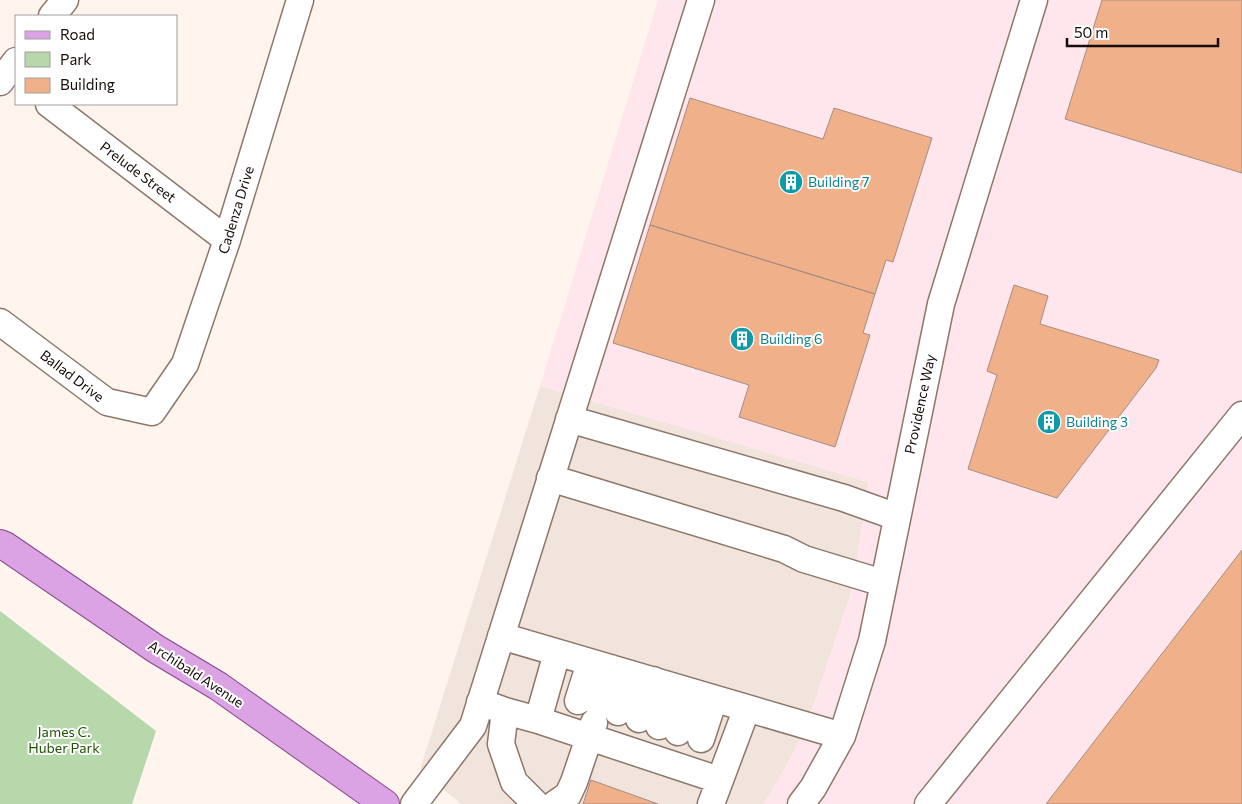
<svg xmlns="http://www.w3.org/2000/svg" width="1242" height="804" viewBox="0 0 1242 804" font-family="Commissioner,sans-serif">
<style>
.built{fill:#f1e4dc}
.industrial{fill:#ffe5ec}
.green{fill:#b6d8aa}
.building{fill:#efb08a;stroke:#a58d80}
.lines{fill:none;stroke-linecap:round;stroke-linejoin:round}
.minor-casing{stroke:#8d776a;stroke-width:29}
.major-casing{stroke:#86478a;stroke-width:30}
.minor{stroke:#fff;stroke-width:26}
.major{stroke:#dba3e3;stroke-width:28}
.labels{text-anchor:middle;stroke-width:4;stroke-linejoin:round;paint-order:stroke}
.street-label{font-size:14px;fill:#150d09;stroke:#fff}
.culture-label{font-size:14px;fill:#0d838f;stroke:#fff;text-anchor:start}
.park-label{font-size:14px;fill:#1f5300;stroke:#fff}
</style>
<rect width="100%" height="100%" fill="#fff4ee"/>
<path class="built" d="M540,386L869,482L852,590L804,733L772,791L763,804H461L420,770Z"/>
<path class="industrial" d="M658,0H1242V804H763L772,791L804,733L852,590L868,482L540,386Z"/>
<path class="green" d="M0,611L156,731L132,804H0Z"/>
<path class="building" d="M1102,0H1242V173L1065,119Z
M690,98L823,139L834,108L932,138L893,262L886,260L875,294L650,225Z
M650,225L875,294L863,333L870,335L835,447L739,417L749,385L613,343Z
M1014,285L1048,296L1040,324L1159,360L1156,368L1057,498L968,469L997,375L987,371Z
M1242,550V804H1046Z
M591,780L658,804H583Z"/>
<g class="lines">
<g class="minor-casing">
<path id="minor" d="M52,16L65,0
M0,82L16,61
M49,104L227,240
M0,322L107,402L152,412L185,364L227,240L300,0
M569,419L844,498L897,517
M550,478L784,549L804,559L883,583
M501,636L842,736
M578,701L590,663
M480,702L505,711L538,720L719,780
M599,707L611,668
M505,711L501,744L514,782L536,804
M618,712L631,674
M639,719L653,680
M538,720L557,653
M659,726L674,687
M678,732L692,692
M701,739L714,699
M414,804L473,726L701,0
M555,804L568,795L574,782L594,723
M711,804L747,708
M801,804L813,788L842,736L872,641L941,304L1034,0
M928,804L1242,415"/>
</g>
<g class="major-casing">
<path id="major" d="M0,544L5,546L156,649L218,686L385,804"/>
</g>
<use href="#minor" class="minor"/>
<use href="#major" class="major"/>
</g>
<defs>
<g id="building-disc" transform="scale(1.25)"><circle r="9.5" fill="#0f9aa8" stroke="#fff"/><path d="M-4-6H4V6H1V3H-1V6H-4ZM-2.5-4.3h1.7v1.8h-1.7ZM.8-4.3h1.7v1.8H.8ZM-2.5-1h1.7V.8h-1.7ZM.8-1h1.7V.8H.8Z" fill="#fff"/></g>
</defs>
<g fill-rule="evenodd">
<use href="#building-disc" x="791" y="182"/>
<use href="#building-disc" x="742" y="339"/>
<use href="#building-disc" x="1049" y="422"/>
</g>
<g class="labels">
<g class="street-label">
<text transform="translate(138 172) rotate(37)" y="5">Prelude Street</text>
<text transform="translate(236 210) rotate(-73)" y="5">Cadenza Drive</text>
<text transform="translate(72 376) rotate(37)" y="5">Ballad Drive</text>
<text transform="translate(920 404) rotate(-78)" y="5">Providence Way</text>
<text transform="translate(196 674) rotate(33)" y="5">Archibald Avenue</text>
</g>
<g class="culture-label">
<text x="808" y="187">Building 7</text>
<text x="760" y="344">Building 6</text>
<text x="1066" y="427">Building 3</text>
</g>
<g class="park-label">
<text x="64" y="737">James C.<tspan x="64" dy="16">Huber Park</tspan></text>
</g>
</g>
<rect x="15" y="15" width="162" height="90" fill="#ffffff" stroke="#a19e9d"/>
<rect x="25" y="31" width="25" height="8" fill="#dba3e3" stroke="#a19e9d"/>
<text x="60" y="40" font-size="15" fill="#150d09">Road</text>
<rect x="25" y="52" width="25" height="15" fill="#b6d8aa" stroke="#a19e9d"/>
<text x="60" y="65" font-size="15" fill="#150d09">Park</text>
<rect x="25" y="78" width="25" height="15" fill="#efb08a" stroke="#a19e9d"/>
<text x="60" y="90" font-size="15" fill="#150d09">Building</text>
<path d="M1067 38v8h151v-8" fill="none" stroke="#150d09" stroke-width="2.5"/>
<text x="1074" y="38" font-size="15" fill="#150d09" stroke="#ffffff" stroke-width="4" paint-order="stroke">50 m</text>
</svg>
